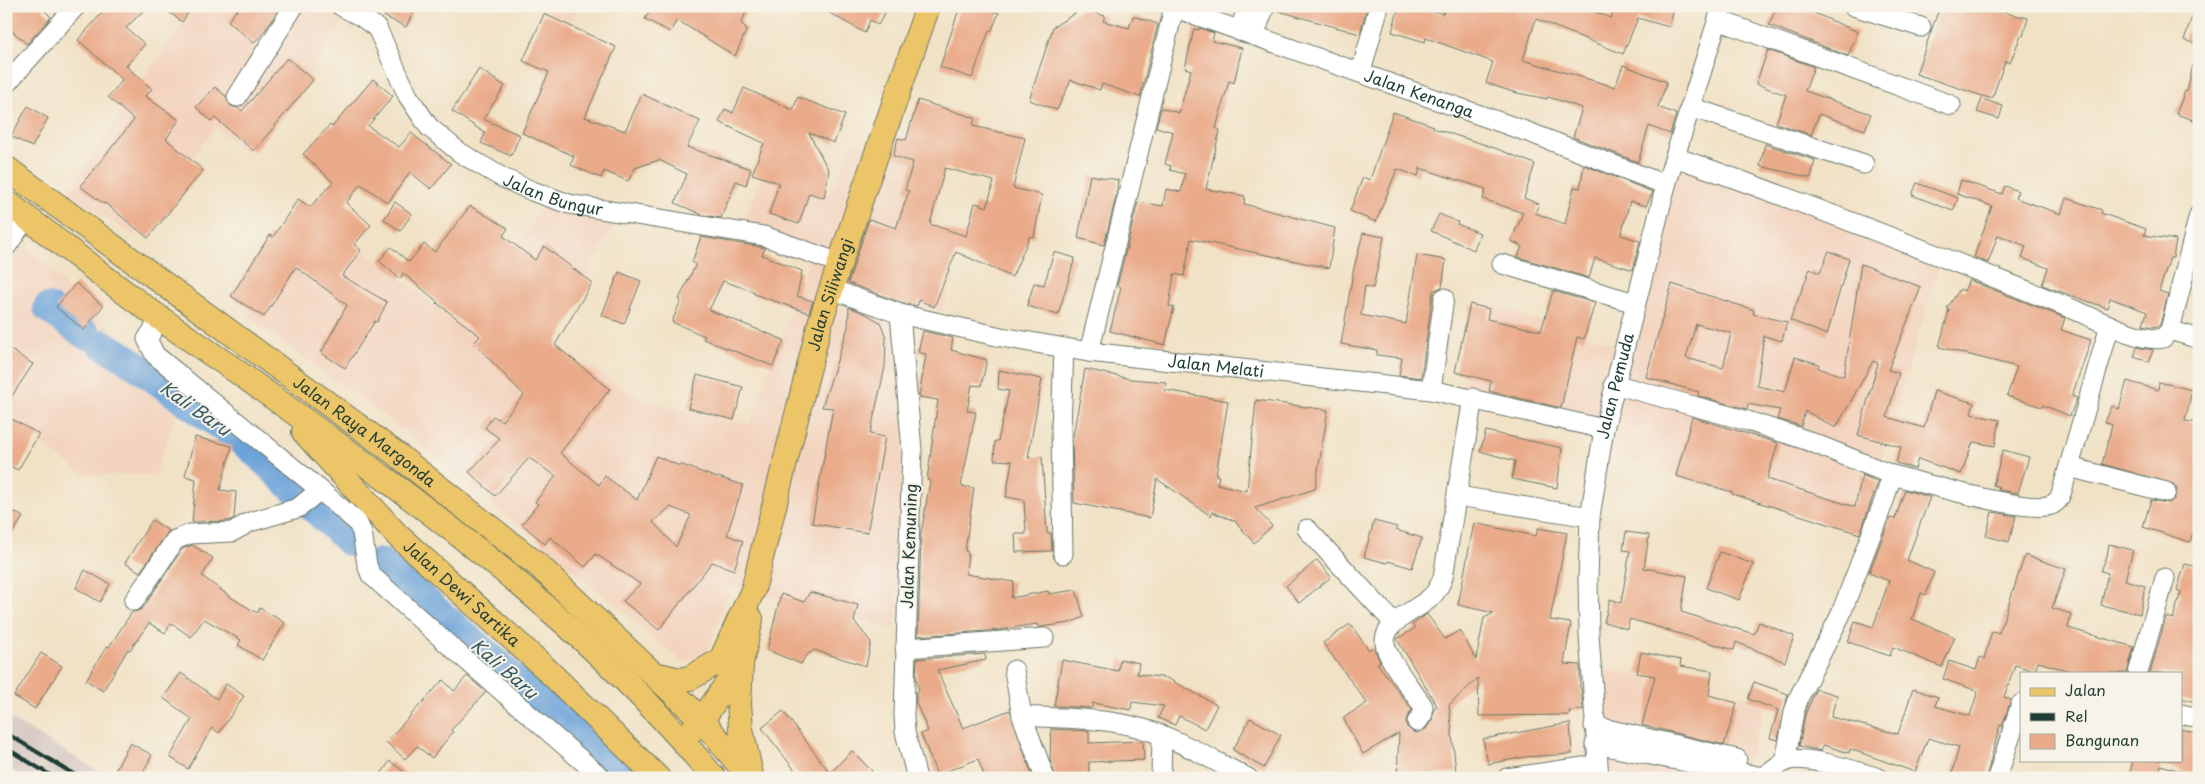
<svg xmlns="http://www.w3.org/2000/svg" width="2205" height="784" viewBox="0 0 2205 784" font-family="'Playpen Sans',sans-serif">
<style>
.built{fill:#f3d4bf}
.industrial{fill:#cfc0bb}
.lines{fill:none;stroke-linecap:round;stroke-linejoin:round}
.river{stroke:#6ba2d9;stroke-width:30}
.building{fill:#eaab8a;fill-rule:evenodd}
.minor-casing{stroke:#687767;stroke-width:21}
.major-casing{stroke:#687767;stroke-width:26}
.minor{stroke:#fff;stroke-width:19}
.major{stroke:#edc569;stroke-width:24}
.rail{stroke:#1f3d34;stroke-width:4}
.labels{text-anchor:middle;stroke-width:4;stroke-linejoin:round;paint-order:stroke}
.street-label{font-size:16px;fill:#1f3d34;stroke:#f7f3e8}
.water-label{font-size:18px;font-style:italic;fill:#365b66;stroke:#f7f3e8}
</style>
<rect width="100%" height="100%" fill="#f7f3e8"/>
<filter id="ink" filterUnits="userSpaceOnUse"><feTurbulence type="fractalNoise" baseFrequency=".02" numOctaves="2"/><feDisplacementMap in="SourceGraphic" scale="10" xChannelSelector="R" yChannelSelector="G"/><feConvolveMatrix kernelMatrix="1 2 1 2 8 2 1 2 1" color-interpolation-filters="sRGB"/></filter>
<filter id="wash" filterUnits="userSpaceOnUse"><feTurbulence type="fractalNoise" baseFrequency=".0096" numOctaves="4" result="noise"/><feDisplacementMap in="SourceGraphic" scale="20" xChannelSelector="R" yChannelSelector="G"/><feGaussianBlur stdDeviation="1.12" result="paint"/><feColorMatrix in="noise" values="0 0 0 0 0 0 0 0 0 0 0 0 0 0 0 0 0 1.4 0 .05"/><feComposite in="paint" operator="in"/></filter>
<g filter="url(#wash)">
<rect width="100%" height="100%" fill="#f1e2c6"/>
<path class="built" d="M196,6H344L350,9L311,75L245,152L215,127L134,236L69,193L144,77Z
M532,6H579L569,26Z
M854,142L942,168L935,227L959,235L943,311L885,297L905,387L896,629L732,586L707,650L684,663L409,434L246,315L317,217L464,327L547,200L620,215L550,342L646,402L750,424L811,254L741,228L762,178L830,194Z
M1670,149L1942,257L1859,533L1595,450L1601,416L1462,390L1480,302L1622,347Z
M6,233L31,251L182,398L155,475H84L6,418Z
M1590,666L1768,701L1744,770L1596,743Z
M1609,755L1742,778H1611Z"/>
<path class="industrial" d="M6,716L110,778H27L6,766Z"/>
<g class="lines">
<path class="river" d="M48,308L86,335
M102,344L129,360L249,446L349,541
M381,563L588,742L625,778"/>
</g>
<g id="blocks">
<path class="building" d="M6,6H40L51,17L27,44L6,26Z
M108,6H148L126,28L145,44L126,66L152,89L145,96L179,120L166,139L203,170L148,238L105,203L104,204L80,186L134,120L108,97L123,80L78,40Z
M161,6H193L182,22Z
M240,6H281L266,29L254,43L228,21Z
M389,6H416L406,27L384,16Z
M653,6H749L741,23L747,29L735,56L677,20L670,32L645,19Z
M817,6H889L878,25L870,20L865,33Z
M960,6H981L999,13L991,32L989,31L972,78L940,67Z
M1276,6H1367L1360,34L1275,10Z
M1399,6H1415L1443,14L1446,6H1581L1611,18L1614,10H1612V6H1675L1669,27L1638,18L1623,54L1536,19L1523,60L1615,87L1623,65L1667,82L1658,107L1676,114L1670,134L1649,126L1638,162L1573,137L1582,108L1548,97L1547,99L1513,92L1486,83L1493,62L1426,38L1425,42L1392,32Z
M1777,6H1798L1858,32L1848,56L1769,25Z
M1940,6H1957L1983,13L1987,6H1994L2010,14L2028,18L2023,36L2021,35L2010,63L2005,61L1992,99L1916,74Z
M2196,6H2199V45L2184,40Z
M1082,9L1105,16L1103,21L1129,28L1133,16L1158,24L1140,97L1102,84L1100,90L1071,80L1057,110L1029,100L1053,27Z
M544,14L616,47L585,117L625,131L642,94L700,121L687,147L751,169L746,185L736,181L721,218L703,215L675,203L687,174L659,160L635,168L628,181L604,171L601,178L571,165L574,156L522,133L549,72L523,61Z
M1200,28L1214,33L1212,41L1242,48L1234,83L1229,81L1216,128L1220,130L1206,189L1245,196L1244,204L1335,228L1329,268L1191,239L1184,276L1174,274L1169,306L1174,307L1165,345L1110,331L1121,287L1117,286L1138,202L1163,206L1166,189L1181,192L1185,174L1170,170L1171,166L1165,164L1173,132L1156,127L1161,108L1179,113L1191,70L1185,68L1194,29L1199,30Z
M1768,50L1814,67L1805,91L1871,114L1865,130L1819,114L1811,135L1776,123L1786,95L1756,84Z
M287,58L313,80L254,151L215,118L211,121L196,107L215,87L226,96L231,106L238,108L242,111Z
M2193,65L2199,66V122L2176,114L2185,91H2187Z
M479,69L505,86L483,119L520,135L511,156L481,143L485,133L452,111Z
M373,79L393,96L368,126L399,147L411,133L451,164L431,189L410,172L388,203L361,184L346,203L371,225L354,245L361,250L342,276L387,302L377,322L375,321L345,368L321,353L347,305L296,267L264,317L231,296L270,235L273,237L298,199L310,207L333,182L303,154L330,125L332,127Z
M744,88L793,110L798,97L845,115L834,143L809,133L829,171L824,198L809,193L799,224L769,214L779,183L752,174L764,143L719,122L725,109L733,113Z
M1982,99L2003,106L1999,119L1977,112Z
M918,100L975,118L973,126L1025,138L1013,188L1042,195L1034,237L1030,236L1012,277L956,252L934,307L919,300L917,306L903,303L848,283L869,219L896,228L909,191L905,190L913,162L893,156L898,138L906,140ZM945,168L994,181L987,207L975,203L966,236L930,224Z
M28,106L48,118L32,147L11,136Z
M1393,112L1434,126L1433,128L1492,147L1535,164L1524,198L1539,204L1535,213L1565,224L1574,187L1580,188L1584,165L1653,192L1646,206L1630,201L1621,235L1640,241L1633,270L1595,258L1589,278L1518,257L1522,246L1511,241L1523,213L1483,199L1486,189L1420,168L1418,176L1397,169L1376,222L1350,211L1363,177L1370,180Z
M1765,144L1815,160L1811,178L1760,166Z
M1090,175L1118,180L1116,197L1104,245L1078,238Z
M1961,180L2002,194L2005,186L2018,191L2015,198L2061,214L2066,198L2102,210L2101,213L2146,229L2144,235L2176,240L2173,258H2170L2159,291L2168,294L2160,325L2154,327L2143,325L2147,312L2110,298L2107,308L2042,285L2048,268L2022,258L2026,246L1998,235L1988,263L1974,257L1992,206L1957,194Z
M1917,183L1958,198L1953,211L1912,195Z
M395,202L412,214L400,231L384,219Z
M470,206L508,228L503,236L535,260L544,246L592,283L555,345L610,389L560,453L599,485L605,476L637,500L656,456L680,466V464L717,478L718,477L743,485L727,535L743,541L734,570L712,562L659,630L623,601L640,584L596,554L585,567L550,537L545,544L522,524L538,504L535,502L556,476L529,458L495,496L469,472L500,439L485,428L493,416L502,421L524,395L474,343L480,336L437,303L438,302L403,273L400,279L379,261L391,247L409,262L424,244L435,252ZM670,507L691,515L676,547L653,522Z
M1439,214L1458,222L1457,224L1480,233L1474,250L1431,231Z
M1363,233L1384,237L1373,288L1365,286L1361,315L1406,324L1417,255L1446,260L1442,287L1433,291L1421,378L1399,375L1402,358L1377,355V350L1341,344L1353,272Z
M701,237L761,247L765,248L762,255L802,271L797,296L813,301L809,313L754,294L755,292L723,281L709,310L784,340L773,366L703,339L705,336L672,322L681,300L679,299L696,264L692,262Z
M1829,251L1849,259L1827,335L1790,320L1810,269L1820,273Z
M1054,252L1075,258L1058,315L1027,306L1034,283L1044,285Z
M1861,264L1921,287L1888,370L1899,373L1887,417L1924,428L1934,391L1974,403L1971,414L2000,420L1995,446L1973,442L1961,474L1918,459L1915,469L1896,463L1901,447L1858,435L1878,363L1873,361L1836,428L1805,411L1801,426L1777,419L1780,410L1748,404L1747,409L1698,396L1699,392L1646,377L1672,284L1754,310L1753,314L1787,322L1782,341L1764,336L1757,386L1785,392L1795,357L1819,364L1818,368L1844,376ZM1696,324L1731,333L1723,368L1686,358Z
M619,272L641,281L624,324L602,315Z
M1969,280L2065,318L2061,330L2091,340L2072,396L2077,398L2070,416L2043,405L2042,407L2007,396L2017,367L1939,347L1949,310L1947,308L1960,289L1964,291Z
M76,283L103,306L84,330L56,307Z
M1553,291L1595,303L1584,339L1577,337L1561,408L1489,391L1491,381L1455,372L1470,304L1489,309L1487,319L1541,331Z
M849,307L866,314L880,322L886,337L885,367L870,434L885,437L867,533L812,523L833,408L822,407L848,327Z
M923,331L953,338L951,350L987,360L981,386L972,385L967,411L976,412L961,486L974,488L965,551L968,552L966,574L1014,582L1011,598L1048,591L1049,594L1076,590L1084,617L1069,623L1041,627H1038L1037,624L1000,630L918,636L921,534L930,481L927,480L938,400L919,397L926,354L918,352Z
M6,347L33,364L6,405Z
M2137,347L2153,350L2149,362L2134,357Z
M1085,369L1131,379L1166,382L1165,390L1228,401L1216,475L1219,476L1217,484L1247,491L1256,400L1328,410L1315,489L1255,508L1272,526L1254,543L1235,521L1212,512L1211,516L1157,479L1150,518L1074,503L1072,442Z
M999,370L1042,379L1028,458L1042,457L1047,533H1051L1052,551L1016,552L1015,534H1026L1024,500L1006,497L1012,461L994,460L995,441H998L1009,391L998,389Z
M697,375L743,387L734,420L688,408Z
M2127,381L2158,390L2159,382L2192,390L2185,421L2199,423V517L2190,542L2143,527L2151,500L2169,503L2174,499L2177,489L2173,484L2102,464L2112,425L2105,422L2112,406L2119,409Z
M6,416L39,434L18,470L6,464Z
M1692,417L1778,443L1767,479L1855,507L1862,475L1878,482L1860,534L1732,494V492L1676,476Z
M1486,431L1562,448L1557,488L1512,479L1515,461L1480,451Z
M195,437L232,446L220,490L236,492L234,518L229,521L192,522L196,479L185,476Z
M2003,450L2029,457L2018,493L1998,490L1999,487L1993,485Z
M1905,490L1930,497L1907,560L1934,572L1926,595L1921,593L1912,619L1955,637L1942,667L1893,647L1890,656L1848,642L1855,621L1873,627L1889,581L1869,573L1890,518L1895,519Z
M6,507L23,517L6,544Z
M1992,512L2016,516L2009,542L1986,536Z
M152,520L169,531L140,572L125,563Z
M1374,521L1397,527L1396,530L1422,538L1412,568L1388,561L1387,563L1364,557Z
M1474,523L1536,536L1538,528L1567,533L1550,620L1571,623L1564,664L1580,665V688H1581L1583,710L1569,711L1570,715L1479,716L1478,678L1449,705L1456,772L1417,776L1397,775L1399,733L1363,754L1343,718L1367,703L1323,643L1350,624L1369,650L1372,647L1376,652L1380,662L1377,663L1412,710L1406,720L1407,727L1415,733L1426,729L1432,720L1434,708L1437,706L1397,639L1415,628L1412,625L1427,614L1445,639L1460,630L1476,660L1484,618L1494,613L1458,605Z
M1626,532L1649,535L1644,568L1687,576L1681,612L1754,634L1759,622L1794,636L1785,662L1736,642L1734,650L1630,619L1627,629L1604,622L1610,599L1621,603L1630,551L1623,550Z
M2109,544L2133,550L2125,580L2145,586L2140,614L2101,605L2108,573L2101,571L2107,556Z
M192,545L213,558L202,576L232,598L257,613L260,608L285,623L262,660L238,645L241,640L204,619L191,637L171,623L165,633L149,623L130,650L128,649L103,691L86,680L107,646L109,647L132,612L138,611L143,608L182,549Z
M1720,552L1753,564L1739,600L1706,588Z
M2025,555L2066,569L2052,608L2071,614L2068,628L2134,647L2127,673H2077L2038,662L2035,671L2015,665L2004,697L2011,700L2002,726L2000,725L1986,778H1951L1959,747L1928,738L1915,772L1850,749L1849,753L1823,745L1821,751L1799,746L1805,715L1816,689L1837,695L1831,717L1898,734L1913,689L1938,697L1935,706L1970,716L1978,691L1943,679L1949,661L1976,670L1980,657L1984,659L1992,631L1999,633Z
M1317,560L1331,577L1299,603L1286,586Z
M2185,564L2199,567V703L2181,698V673H2150L2166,617L2173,619L2181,592L2177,590Z
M85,570L110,584L100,602L76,588Z
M810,592L858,605L854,621L871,642L866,666L814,650L806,656L801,664L767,650L781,594L804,602Z
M1641,652L1681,660L1680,666L1712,671L1709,695L1737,703L1724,745L1642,725L1655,676L1637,673Z
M41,653L62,666L35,709L14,696Z
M985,654L986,660L937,670L963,728L1010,710L1033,778H985L978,759L937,775L921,734L928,731L916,703V692L919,691L916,677L917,659Z
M1120,659L1139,663L1137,674L1167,678L1217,705L1205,729L1179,716L1175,725L1158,718L1164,706L1132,702L1131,710L1093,703L1092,708L1054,706L1062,660L1118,671Z
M181,673L217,699L226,684L244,696L219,733L212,728L188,769L170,757L192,719L163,698Z
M467,676L486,692L451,730L453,732L432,758L417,746L405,759L386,742L443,680L454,691Z
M1754,682L1788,694L1778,740L1770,738L1778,710L1748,699Z
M783,711L830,773L852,751L872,771L865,778H801L762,728Z
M1250,718L1281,735L1264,768L1233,750Z
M1570,723L1572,754L1525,757L1488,764L1483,739Z
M1051,729L1089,731V743L1143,741L1144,760L1089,762V778H1056L1050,760Z
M2181,729L2199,734V777L2161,765L2158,778H2147L2130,773L2133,760H2181Z
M130,743L152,755L140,778H111Z
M390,761L412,778H378Z"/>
</g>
</g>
<g filter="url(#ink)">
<use href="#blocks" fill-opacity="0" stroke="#687767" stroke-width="1"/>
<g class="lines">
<g class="minor-casing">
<g id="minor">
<path id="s1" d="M341,6L362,17L377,28L408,96L429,127L459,152L503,178L532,191L569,204L764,236L839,263"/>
<path id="s2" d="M1170,6L1528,132L1666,185"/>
<path d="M1853,6L1921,27"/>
<path d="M1718,20L1951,105"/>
<path d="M1239,31L1248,6"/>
<path d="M1254,36L1265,6"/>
<path d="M1361,72L1379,6"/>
<path d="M6,84L76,6"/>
<path d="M237,97L294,6"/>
<path d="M1690,107L1864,164"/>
<path d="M1675,157C1808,204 1939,255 2070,308C2091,316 2142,344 2163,338L2170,330L2199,215"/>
<path d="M6,247L27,217"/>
<path d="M1502,264L1635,303"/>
<path id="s3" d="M831,289L900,314L1001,337L1089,352L1431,390L1604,429"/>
<path d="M900,314L912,450L904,715L905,732L917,778"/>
<path d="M161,318L147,339L155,355L320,490L357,522L362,532L367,565L371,575L450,646L602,778"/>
<path d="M2170,330L2199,339"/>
<path d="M1089,352L1174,8"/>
<path d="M1614,384L1748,421L1806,440L1892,475L1884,501L1840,616L1799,697L1794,712L1785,762"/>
<path d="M1431,390L1444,298"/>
<path d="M2069,467L2166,492"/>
<path d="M1892,475C1920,482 2029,514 2051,505C2059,502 2061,495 2063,487L2110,325"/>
<path d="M1458,496L1590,517"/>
<path d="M1307,529L1394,623"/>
<path d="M1063,554L1061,428L1064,348"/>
<path d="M134,601L175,540L190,534L232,532L250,522L298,508L320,490"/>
<path d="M905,648L1044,638"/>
<path d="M1014,670L1022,716L1045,778"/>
<path d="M2138,673L2165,578"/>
<path d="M2181,714L2199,718"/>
<path d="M1022,716C1061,719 1103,717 1140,728C1178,738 1213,761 1248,778"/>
<path d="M1417,722L1423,714V706C1411,688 1395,670 1387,651C1376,624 1414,612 1429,599C1436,593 1440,586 1443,577L1473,398"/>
<path d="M1594,726L1737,759"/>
<path d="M1595,744L1763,777C1770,772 1778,765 1786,761C1805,754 1859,772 1879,778"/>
<path d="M1161,778L1162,735"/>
<path d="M1507,778L1597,765"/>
<path id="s4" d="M1599,778L1589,634L1588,579L1590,517L1604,429L1666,185L1722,6"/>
<path d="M1997,778L2021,704"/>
</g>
</g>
<g class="major-casing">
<g id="major">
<path id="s5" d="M6,168L395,453L539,566L702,720L750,778"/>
<path d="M6,202C46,231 84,262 123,291C159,318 195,343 232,368C403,491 580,613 714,778"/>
<path id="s6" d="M304,432L397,535L543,666L658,778"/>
<path d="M741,665L739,703L741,729L751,775"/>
<path id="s7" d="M654,674L680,680L690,678L721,660L753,590L820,323L864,190L928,6"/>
<path d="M692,730L702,720L741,663L751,619"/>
</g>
</g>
<use href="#minor" class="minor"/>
<use href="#major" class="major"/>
<path class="rail" d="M6,733L80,778
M6,748L55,778"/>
</g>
</g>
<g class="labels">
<g class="street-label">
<text dy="6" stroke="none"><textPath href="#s2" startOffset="264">Jalan Kenanga</textPath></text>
<text dy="6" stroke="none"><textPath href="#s1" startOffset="298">Jalan Bungur</textPath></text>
<text dy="6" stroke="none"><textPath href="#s7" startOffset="455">Jalan Siliwangi</textPath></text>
<text dy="6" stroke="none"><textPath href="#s3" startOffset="394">Jalan Melati</textPath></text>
<text dy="6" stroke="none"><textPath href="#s4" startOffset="395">Jalan Pemuda</textPath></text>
<text dy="6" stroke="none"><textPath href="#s5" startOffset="445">Jalan Raya Margonda</textPath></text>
<text transform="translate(909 546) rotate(-88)" y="6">Jalan Kemuning</text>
<text dy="6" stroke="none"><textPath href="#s6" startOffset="226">Jalan Dewi Sartika</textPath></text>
</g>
<g class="water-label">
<text transform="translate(195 409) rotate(35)" y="6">Kali Baru</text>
<text transform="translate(504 669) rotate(41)" y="6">Kali Baru</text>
</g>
</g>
<rect width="2205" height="784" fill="none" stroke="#f7f3e8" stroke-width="25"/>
<rect x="2020" y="672" width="162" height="90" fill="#f7f3e8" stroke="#a1aaa0"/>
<rect x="2030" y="688" width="25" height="8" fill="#edc569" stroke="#a1aaa0"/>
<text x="2065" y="696" font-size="15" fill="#1f3d34">Jalan</text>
<rect x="2030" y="713" width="25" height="8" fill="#1f3d34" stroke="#a1aaa0"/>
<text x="2065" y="722" font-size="15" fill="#1f3d34">Rel</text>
<rect x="2030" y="734" width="25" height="15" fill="#eaab8a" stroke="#a1aaa0"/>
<text x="2065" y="746" font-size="15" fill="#1f3d34">Bangunan</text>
</svg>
